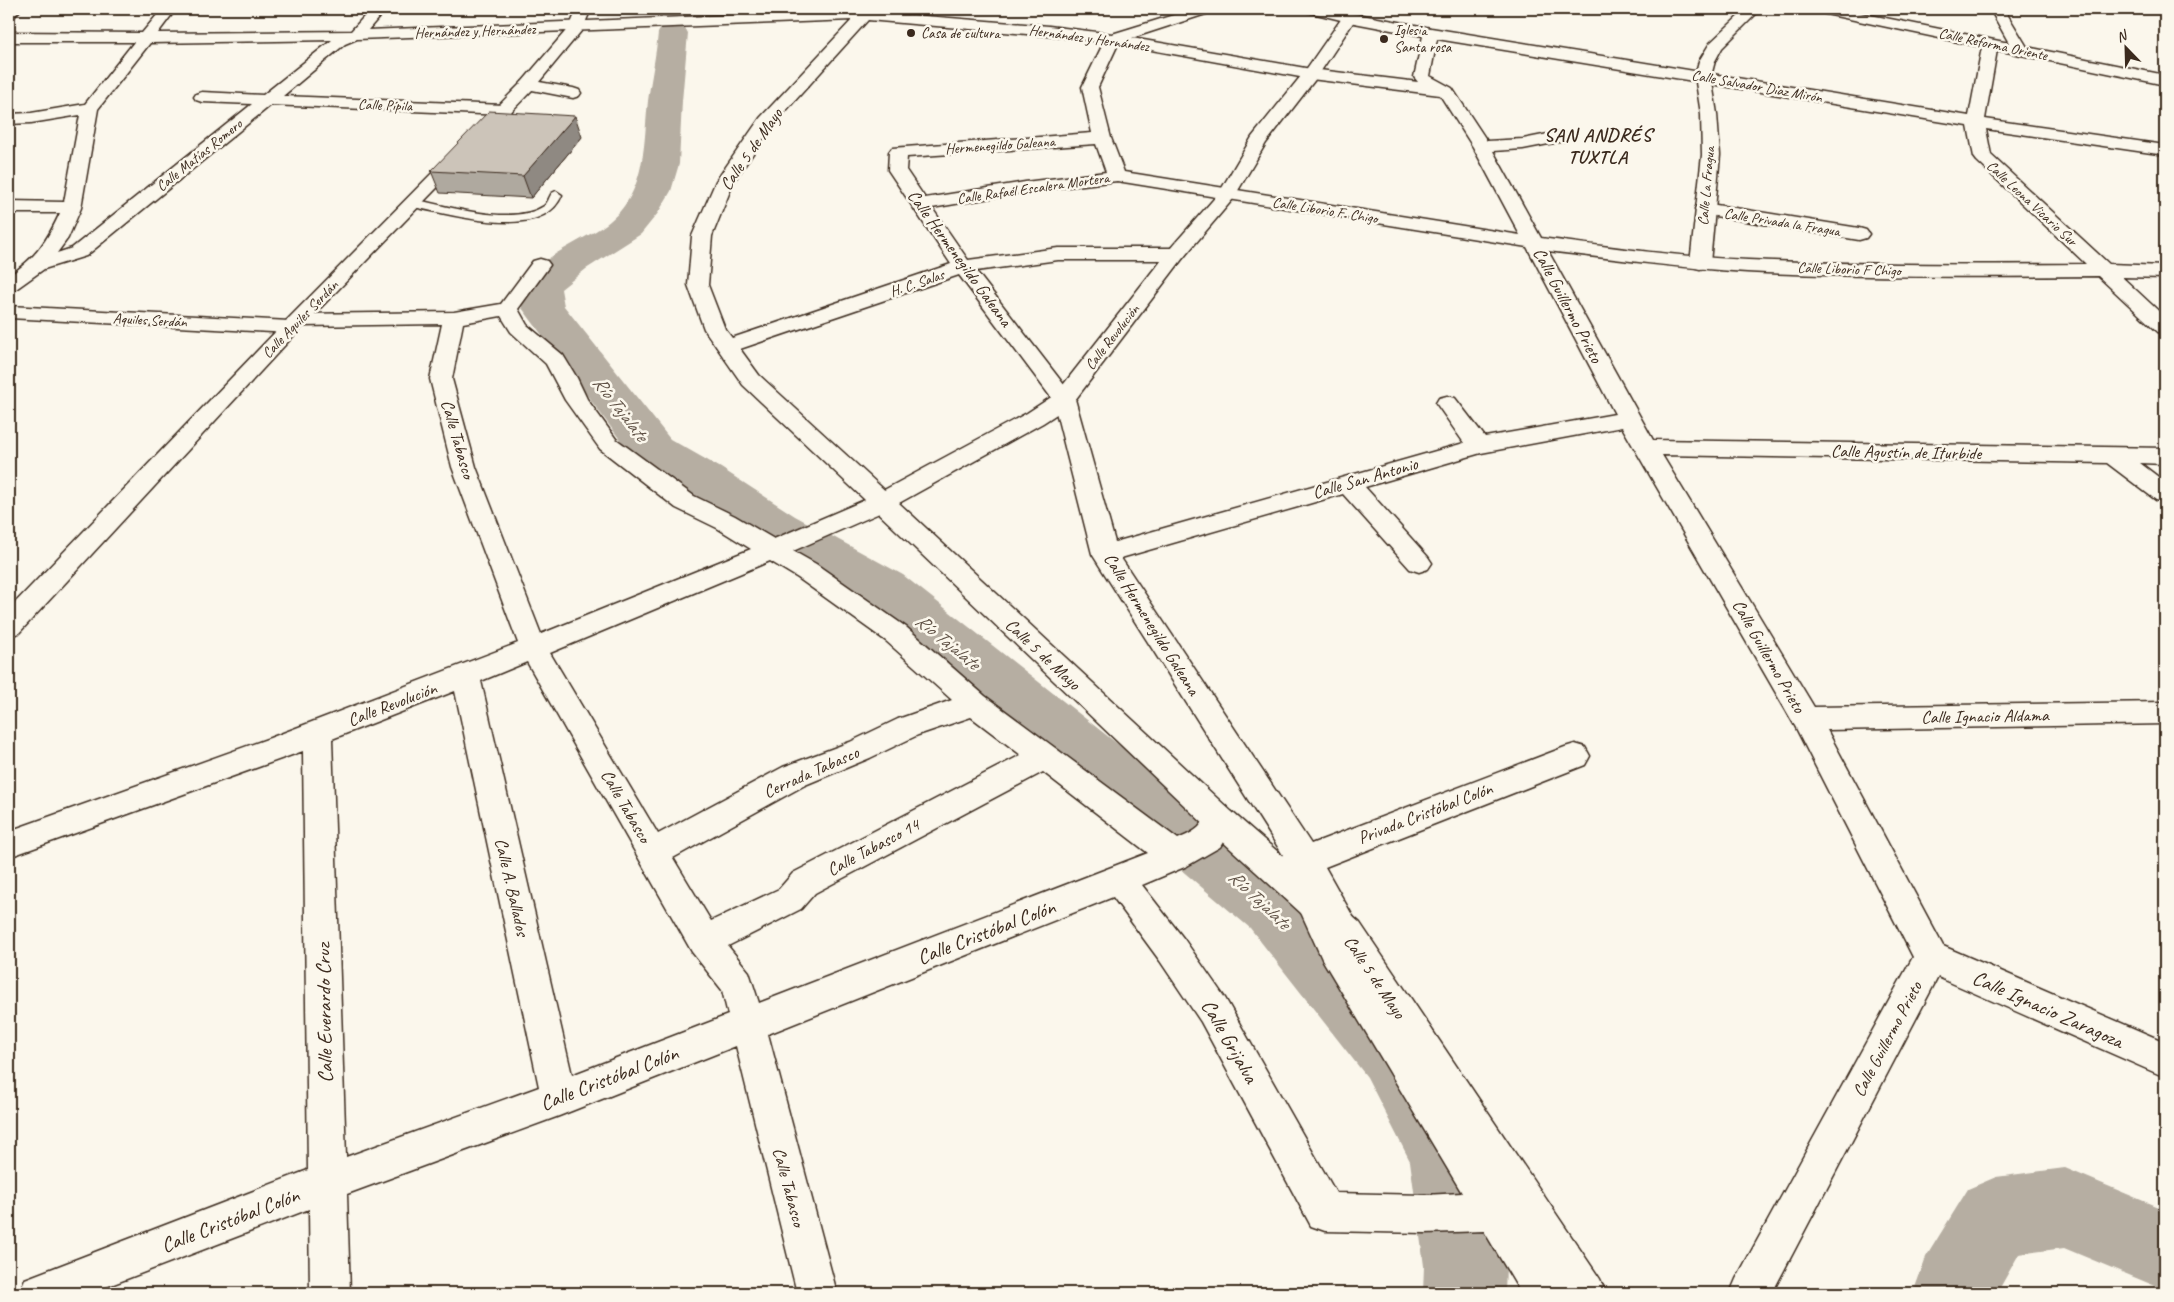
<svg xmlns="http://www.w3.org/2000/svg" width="2174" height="1302" viewBox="0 0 2174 1302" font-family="Caveat,sans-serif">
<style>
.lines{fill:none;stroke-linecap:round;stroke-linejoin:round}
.river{fill:#b6aea2;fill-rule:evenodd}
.lane-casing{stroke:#3b2a1e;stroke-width:3}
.street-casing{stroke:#3b2a1e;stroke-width:3}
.secondary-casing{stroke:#3b2a1e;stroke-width:3}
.lane{fill:#fbf7ec;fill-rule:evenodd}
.street{fill:#fbf7ec;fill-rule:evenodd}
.secondary{fill:#fbf7ec;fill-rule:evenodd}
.wall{fill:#afa99f;stroke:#3b2a1e}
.shaded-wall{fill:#8f8982;stroke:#3b2a1e}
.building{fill:#ccc4b9;stroke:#3b2a1e}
.poi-dot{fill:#3b2a1e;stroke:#fbf7ec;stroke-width:2}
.labels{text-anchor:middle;stroke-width:5;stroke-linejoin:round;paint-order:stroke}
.far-poi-label{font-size:15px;fill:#3b2a1e;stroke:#fbf7ec;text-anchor:start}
.far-street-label{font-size:15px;fill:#3b2a1e;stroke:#fbf7ec}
.street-label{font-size:18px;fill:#3b2a1e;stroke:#fbf7ec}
.far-district-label{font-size:19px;font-weight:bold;letter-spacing:1px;fill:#3b2a1e;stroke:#fbf7ec}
.water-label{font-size:19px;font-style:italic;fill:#605246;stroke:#fbf7ec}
.near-street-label{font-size:21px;fill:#3b2a1e;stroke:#fbf7ec}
</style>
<rect width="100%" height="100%" fill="#fbf7ec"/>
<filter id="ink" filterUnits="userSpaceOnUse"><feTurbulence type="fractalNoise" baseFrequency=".02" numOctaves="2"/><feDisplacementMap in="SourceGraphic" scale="10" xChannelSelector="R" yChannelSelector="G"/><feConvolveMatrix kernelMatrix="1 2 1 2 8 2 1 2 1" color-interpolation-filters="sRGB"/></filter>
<g filter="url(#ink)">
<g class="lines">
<path class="river" d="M673,24L684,26L688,33L682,101L679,164L671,191L658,213L641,234L586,269L561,289L564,306L670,439L721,468L795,516L903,575L1298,886L1419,1027L1474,1127L1485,1154L1506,1266L1505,1293H1423L1424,1266L1410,1161L1367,1077L1250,928L865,603L759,540L687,490L636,461L522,308L519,286C539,258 574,245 602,227C647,197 643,148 648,101C651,78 656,56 658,33L662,26Z
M2065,1168L2165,1210V1290L2064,1248L2019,1254L1997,1293H1913L1926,1257L1968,1189L1996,1177Z"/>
<g class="lane-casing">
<path id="lane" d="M556,191L562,195C543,243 451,214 413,207L407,203L413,199C447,206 513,227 544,206C548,203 549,197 552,193Z"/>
</g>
<g class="street-casing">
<path id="street" d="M9,9H21L14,17L9,18Z
M162,9H176L158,33L351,31L371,9H386L368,30L877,9L876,12L1049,26L1112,34L1193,9H1214L1212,12L1132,38L1311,69L1418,82L1414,77L1423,36L1349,22L1308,12L1306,9H1330L1431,28L1969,116L1982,47L1821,13L1816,12L1814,9H1841L2009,43L1990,9H2004L2027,47L2165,75V85L1997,50L1985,119L2165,145V155L1986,129L1991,155L2109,264L2165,266V278L2122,277L2165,317V334L2158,332L2098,276C1981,277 1864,278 1747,272C1680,268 1614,259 1548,251L1653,440L2165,448V464L2140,463L2165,482V502L2156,500L2107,463L1662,455L1814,707L2165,702V724L1827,730L1943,946L2165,1042V1077L1938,977L1772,1293H1730L1736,1279L1913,957L1795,726L1622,427L1481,453L1365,487L1428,557L1432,563L1428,569L1419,572L1410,569L1343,494L1121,558L1311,844L1565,747L1575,744L1585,747L1590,756L1585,765L1325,867L1356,922L1352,933L1345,935L1346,937L1558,1279L1564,1293H1521L1484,1231L1425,1233L1325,1231L1311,1226L1201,1022L1160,961L1113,897L768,1034L837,1293H797L736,1046L559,1116L347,1194L350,1293H310L309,1209L90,1293H19L25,1279L308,1170L303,751L9,857V831L270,738L518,643L452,467L430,379L442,324L301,326L298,331L291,333L9,318V306L289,321L292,316L299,314L454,312L501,304L533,261L540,259L547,261L550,265L518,309L527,325L563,355L577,378L587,399L616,439L694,496L735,516L774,539L865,500L743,385L704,329L688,285L692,236L716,181L760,118L852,20L357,39L345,44L283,96L504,105L510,106L512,110L510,114L504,115L271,105L86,256L44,269L16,289L9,291V276C36,257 46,243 60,213H9V201L64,202L80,115L31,123L9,124V114L31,113L85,104L134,42H9V32L142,33ZM868,20L1049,36L1104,42L1082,87L1092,133L892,148L889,152L888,170L951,264L732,338L725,329L708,285L712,236L734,181L772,126ZM1437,39L1968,126L1974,157L1977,161L2086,264C1973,265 1861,265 1748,260C1679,257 1610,247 1541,238L1493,151L1523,149L1564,141L1567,137L1564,133L1558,132L1523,139L1487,141L1452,88L1430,76ZM332,40L263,95L202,92L196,94L194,97L196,100L202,102L252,104L72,248L57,253L68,238L81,208L98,109L150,43ZM1118,44L1311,79L1440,95L1473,147L1520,235L1124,172L1111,138L1098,87ZM1096,144L1106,172L1025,182L925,198L906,170L907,157ZM1117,181L1527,247L1615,414L1485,437L1455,398L1447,396L1439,398L1436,403L1464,443L1115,542L1075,399L976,271L1058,260H1176L1183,258L1186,254L1183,250L1176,248H1058L968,260L932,208L1025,192ZM959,275L1053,400L1092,554L1283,855L1278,857L1273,867L1278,877L1289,881L1297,878L1307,894L1302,896L1298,906L1322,959L1462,1193L1425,1195L1336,1193L1225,998L1184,939L1142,885L1187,866L1220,847L1236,821L1232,812C1211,804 1211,813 1199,827C1194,832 1185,836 1178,839L985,696L906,627L816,564L793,551L891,508L894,502L891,496L759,375L740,349ZM501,316L511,332L546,364L565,400L600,449L676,508L717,528L751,549L541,634L476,467L452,379L463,323ZM770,561L798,578L886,641L952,700L898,719L850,742L783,767L658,834L550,653ZM527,662L692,952L722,990L728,1015L572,1075L481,681ZM455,691L539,1087L346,1157L332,739ZM971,717L1021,755L793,873L779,889L711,921L673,858L805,785L870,758L918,735ZM1043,772L1148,853L759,1003L749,972L728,946L801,909L815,893Z
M528,80L573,88L579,90L581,93L579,96L573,98L522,88L520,85L522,82Z
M1704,203L1859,228L1866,230L1869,234L1866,238L1859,240L1697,213L1695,209L1697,205Z"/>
</g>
<g class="secondary-casing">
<path id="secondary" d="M577,9H591L582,30L534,88L298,331L19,633L9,636V609L284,323L522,82L570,26Z
M1746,9H1761L1722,48L1715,61L1711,76L1717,114L1720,155L1710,263L1707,267L1700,269L1693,267L1690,263L1702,155L1701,114L1695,76L1699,61L1710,43Z
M1349,14L1354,15L1356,18L1317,77L1266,143L1233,199L1183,258L1072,404L1043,423L899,503L1232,812L1360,923L1600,1279L1606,1293H1563L1336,945L1210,830L873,508L870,502L873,496L1027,413L1056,394L1169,250L1219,193L1252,137L1305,71L1344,15Z"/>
</g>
<use href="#lane" class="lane"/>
<use href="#street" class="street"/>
<use href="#secondary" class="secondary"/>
</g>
<path class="wall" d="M582,137L531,198L440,193L431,171Z"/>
<path class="shaded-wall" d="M575,116L582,137L531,198L523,176Z"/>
<path class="building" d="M489,111L575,116L523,176L431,171Z"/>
</g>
<g class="poi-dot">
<circle cx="911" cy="33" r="5"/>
<circle cx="1384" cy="39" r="5"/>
</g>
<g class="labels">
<g class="far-poi-label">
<text x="1394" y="35">Iglesia<tspan x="1394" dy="17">Santa rosa</tspan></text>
<text x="921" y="38">Casa de cultura</text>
</g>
<g class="far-street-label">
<text transform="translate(475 31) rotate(-2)" y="5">Hernández y Hernández</text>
<text transform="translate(1089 38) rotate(8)" y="5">Hernández y Hernández</text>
<text transform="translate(1993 44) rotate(12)" y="5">Calle Reforma Oriente</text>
<text transform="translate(1757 86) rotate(10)" y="5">Calle Salvador Díaz Mirón</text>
<text transform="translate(385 105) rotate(2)" y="5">Calle Pípila</text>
<text transform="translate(1000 145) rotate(-4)" y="5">Hermenegildo Galeana</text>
<text transform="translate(199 155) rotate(-39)" y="5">Calle Matías Romero</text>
<text transform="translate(1706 186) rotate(-85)" y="5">Calle La Fragua</text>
<text transform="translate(1033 188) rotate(-8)" y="5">Calle Rafaél Escalera Mortera</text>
<text transform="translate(2032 203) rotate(43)" y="5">Calle Leona Vicario Sur</text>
<text transform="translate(1325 210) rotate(9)" y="5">Calle Liborio F. Chigo</text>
<text transform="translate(1782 222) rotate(9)" y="5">Calle Privada la Fragua</text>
<text transform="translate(1849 269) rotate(2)" y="5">Calle Liborio F Chigo</text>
<text transform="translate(917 283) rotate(-19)" y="5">H. C. Salas</text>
<text transform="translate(300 319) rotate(-46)" y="5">Calle Aquiles Serdán</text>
<text transform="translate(150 320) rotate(3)" y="5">Aquiles Serdán</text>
<text transform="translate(1112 337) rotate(-52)" y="5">Calle Revolución</text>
</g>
<g class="street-label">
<text transform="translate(751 149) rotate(-55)" y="6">Calle 5 de Mayo</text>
<text transform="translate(960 258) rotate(54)" y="6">Calle Hermenegildo Galeana</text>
<text transform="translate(1568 305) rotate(62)" y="6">Calle Guillermo Prieto</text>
<text transform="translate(458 439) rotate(74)" y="6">Calle Tabasco</text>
<text transform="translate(1906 452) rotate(1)" y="6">Calle Agustín de Iturbide</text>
<text transform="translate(1365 478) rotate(-16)" y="6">Calle San Antonio</text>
<text transform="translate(1152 624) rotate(58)" y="6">Calle Hermenegildo Galeana</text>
<text transform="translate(1043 654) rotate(43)" y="6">Calle 5 de Mayo</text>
<text transform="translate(1769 656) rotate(60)" y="6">Calle Guillermo Prieto</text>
<text transform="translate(392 704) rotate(-21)" y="6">Calle Revolución</text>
<text transform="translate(1985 716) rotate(-1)" y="6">Calle Ignacio Aldama</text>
<text transform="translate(811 772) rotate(-24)" y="6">Cerrada Tabasco</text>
<text transform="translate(626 806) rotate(60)" y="6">Calle Tabasco</text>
<text transform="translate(1425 813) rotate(-21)" y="6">Privada Cristóbal Colón</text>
<text transform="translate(873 847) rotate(-28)" y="6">Calle Tabasco 14</text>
<text transform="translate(512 887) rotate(77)" y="6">Calle A. Ballados</text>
<text transform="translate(1375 977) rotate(56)" y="6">Calle 5 de Mayo</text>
<text transform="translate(1887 1039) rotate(-62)" y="6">Calle Guillermo Prieto</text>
<text transform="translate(789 1187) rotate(75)" y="6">Calle Tabasco</text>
</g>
<g class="far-district-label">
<text x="1598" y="141">SAN ANDRÉS<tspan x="1598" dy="22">TUXTLA</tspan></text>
</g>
<g class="water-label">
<text transform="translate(621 408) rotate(52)" y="7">Río Tajalate</text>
<text transform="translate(948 641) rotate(39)" y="7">Río Tajalate</text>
<text transform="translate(1260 899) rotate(43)" y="7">Río Tajalate</text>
</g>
<g class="near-street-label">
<text transform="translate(986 932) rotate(-21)" y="7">Calle Cristóbal Colón</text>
<text transform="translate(2048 1009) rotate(24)" y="7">Calle Ignacio Zaragoza</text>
<text transform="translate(324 1013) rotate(-91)" y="7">Calle Everardo Cruz</text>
<text transform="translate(1230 1041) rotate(60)" y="7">Calle Grijalva</text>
<text transform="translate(609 1078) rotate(-21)" y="7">Calle Cristóbal Colón</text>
<text transform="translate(230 1220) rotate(-21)" y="7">Calle Cristóbal Colón</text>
</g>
</g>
<rect width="2174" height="1302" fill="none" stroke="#fbf7ec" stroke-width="30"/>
<rect x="15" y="15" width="2144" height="1272" fill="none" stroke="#3b2a1e" stroke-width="2" filter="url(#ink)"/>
<g transform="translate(2126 48) rotate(337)" stroke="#fbf7ec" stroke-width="4" paint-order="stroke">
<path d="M0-4L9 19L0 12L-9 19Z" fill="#3b2a1e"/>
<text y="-8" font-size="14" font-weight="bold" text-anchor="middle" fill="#3b2a1e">N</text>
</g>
</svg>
